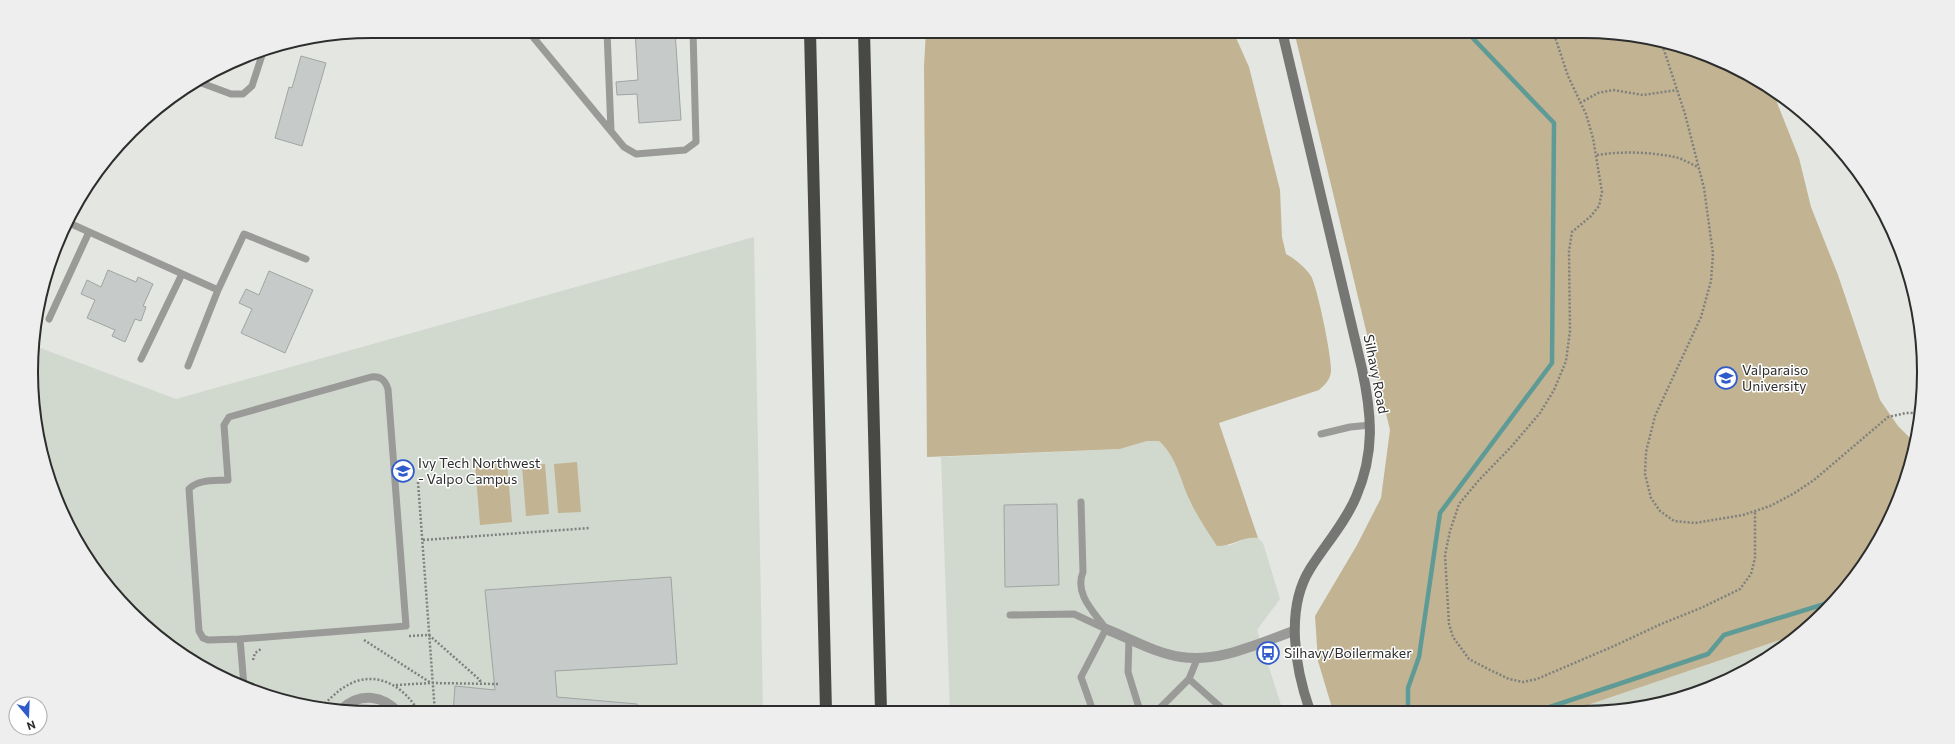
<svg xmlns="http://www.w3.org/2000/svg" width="1955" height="744" viewBox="0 0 1955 744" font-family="Commissioner,sans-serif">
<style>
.built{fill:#d1d9ce}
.green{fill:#c2b392}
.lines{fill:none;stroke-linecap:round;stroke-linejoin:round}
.stream{stroke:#5e9b96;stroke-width:4.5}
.building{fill:#c6cbc9;stroke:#a0a4a2}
.path{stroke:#7f807e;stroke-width:2.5;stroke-dasharray:2 2;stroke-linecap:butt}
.lane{stroke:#9a9a98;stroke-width:7}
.street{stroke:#9a9a98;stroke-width:10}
.secondary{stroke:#767774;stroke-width:10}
.highway{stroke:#484844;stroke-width:12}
.labels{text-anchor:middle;stroke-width:3;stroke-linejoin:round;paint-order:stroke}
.poi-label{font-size:14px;fill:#2c2d2c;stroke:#fff;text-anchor:start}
.street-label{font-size:14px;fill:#2c2d2c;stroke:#fff}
.rim{fill:none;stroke:#2c2d2c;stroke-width:2}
</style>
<rect width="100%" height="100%" fill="#e3e6e1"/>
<path class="built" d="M754,237L763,712L372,713L284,701L221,678L165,643L88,561L57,503L38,439L35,346L176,399Z
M1147,441H1159L1166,447L1174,459L1190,502L1229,546L1249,537L1258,538L1263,543L1280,599L1257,630L1283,711L950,712L941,457L1120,449Z
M1801,633L1734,678L1628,710H1573Z"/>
<path class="green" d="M926,31H1233L1249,67L1280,190L1282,237L1286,254C1295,259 1305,267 1311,276C1317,286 1332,357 1331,370C1331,379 1325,385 1319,390L1219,423L1258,538C1244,536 1232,546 1217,546C1208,532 1197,516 1190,501C1180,480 1177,457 1159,441H1147L1120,449L927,457L924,66Z
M1294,31H1583L1671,43L1734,66L1772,90L1799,158L1811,207L1838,275L1880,400L1898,426L1915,443L1912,460L1867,561L1808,629L1801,633L1573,710L1333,711L1318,661L1315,616L1357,545L1381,498L1390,430Z
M1879,204L1906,263L1918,314Z
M507,461L512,522L480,525L475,464Z
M577,462L581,512L558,513L554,464Z
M545,464L549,514L526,516L522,466Z"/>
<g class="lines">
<path class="stream" d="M1541,710L1708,654L1724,635L1831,602
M1408,711V688L1419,657L1440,513L1552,363L1554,123L1466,31"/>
</g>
<path class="building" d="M635,31H675L681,120L639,123L637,94L617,95L616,82L638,80Z
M301,56L326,63L302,146L275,138L289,87L292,88Z
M108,270L136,282L138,277L153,284L143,306L146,307L141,321L135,319L125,342L112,336L115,330L87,318L95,300L81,294L87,280L101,287Z
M269,271L313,290L285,353L241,333L252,309L239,303L246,289L259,295Z
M1057,504L1059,585L1005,587L1004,505Z
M671,577L677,664L555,671L557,697L637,704V712L453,713L455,686L495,690L485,590Z"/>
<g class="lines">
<path class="path" d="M1553,31L1568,76L1586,114L1593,138L1602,192L1599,206L1591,216L1572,232L1569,251L1570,331L1566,361L1554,390L1540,413L1511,447L1479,480L1459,504L1450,531L1445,555L1449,624L1453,637L1469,659L1488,669L1509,679L1523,682L1537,679L1614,646L1659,625L1703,607L1740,589L1751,574L1755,558V511
M1661,41L1685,114L1704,188L1713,254L1711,281L1701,317L1655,416L1646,452L1645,474L1651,498L1660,511L1674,521L1695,523L1743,515L1770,506L1793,494L1814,480L1888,417L1906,413H1920
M1580,103L1598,93L1613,90L1643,95L1677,90
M1597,155C1622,151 1650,152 1675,157C1683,159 1691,164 1698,167
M418,482L435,713
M423,540L590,528
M409,636L429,635L480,680V684
M364,640L431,683
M253,660L255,653L261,649
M396,685L431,683L498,684
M322,706C330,699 338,690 348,685C376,669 406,687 419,713"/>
<path class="lane" d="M528,31L624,147L636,154L685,150L696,142L693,31
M607,31L611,131
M196,81L231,94H243L252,86L264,49
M67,222L218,290L244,234L306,259
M49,319L89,232
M141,359L182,274
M188,366L218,290
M1321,434L1350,427L1371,425
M1081,502L1083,572C1074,594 1094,612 1106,629
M1010,615L1074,614L1106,629
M1129,638L1128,672L1140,711
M240,639L406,626L388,389C385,380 381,376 371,377L229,417L224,425L228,480C215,481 198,479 189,489L199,631L203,638L208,640L240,639L244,686
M1189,679L1225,711
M1093,711L1081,677L1106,629
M1157,711L1189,679L1198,657"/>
<path class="street" d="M1106,629C1131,639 1155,653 1181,657C1219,663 1259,643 1294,631
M342,709C360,692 383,695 399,713"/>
<path class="secondary" d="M1282,31L1362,369C1372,415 1375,453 1356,497C1345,523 1325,545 1310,569C1285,609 1295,668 1310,711"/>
<path class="highway" d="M810,31L826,712
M864,31L881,712"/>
</g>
<defs>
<g id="university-ring" transform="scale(1.15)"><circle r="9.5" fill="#fff" stroke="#305bcb" stroke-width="1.5"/><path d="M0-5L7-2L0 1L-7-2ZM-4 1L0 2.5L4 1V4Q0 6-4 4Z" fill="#305bcb"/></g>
<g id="bus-ring" transform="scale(1.15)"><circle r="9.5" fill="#fff" stroke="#305bcb" stroke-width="1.5"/><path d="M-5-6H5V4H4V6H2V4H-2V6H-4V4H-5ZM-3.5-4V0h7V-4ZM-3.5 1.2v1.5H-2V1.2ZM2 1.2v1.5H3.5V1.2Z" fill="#305bcb"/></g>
</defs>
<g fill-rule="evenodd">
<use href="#university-ring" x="1726" y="378"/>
<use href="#university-ring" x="403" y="471"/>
<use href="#bus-ring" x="1268" y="653"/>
</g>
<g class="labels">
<g class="poi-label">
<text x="1742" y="375">Valparaiso<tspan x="1742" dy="16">University</tspan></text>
<text x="418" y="468">Ivy Tech Northwest<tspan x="418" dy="16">- Valpo Campus</tspan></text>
<text x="1284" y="658">Silhavy/Boilermaker</text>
</g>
<g class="street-label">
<text transform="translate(1376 374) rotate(79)" y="5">Silhavy Road</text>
</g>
</g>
<path d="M0 0H1955V744H0ZM372 38H1583A334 334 0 0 1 1917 372V372A334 334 0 0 1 1583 706H372A334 334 0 0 1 38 372V372A334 334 0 0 1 372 38Z" fill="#eee" fill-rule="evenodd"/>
<path class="rim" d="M372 38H1583A334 334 0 0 1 1917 372V372A334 334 0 0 1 1583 706H372A334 334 0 0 1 38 372V372A334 334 0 0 1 372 38Z"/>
<g transform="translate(28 716) rotate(161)"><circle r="19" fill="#ffffff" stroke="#ababab"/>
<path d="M0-3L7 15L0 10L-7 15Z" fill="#305bcb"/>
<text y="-6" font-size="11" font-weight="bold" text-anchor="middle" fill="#2c2d2c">N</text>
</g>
</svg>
